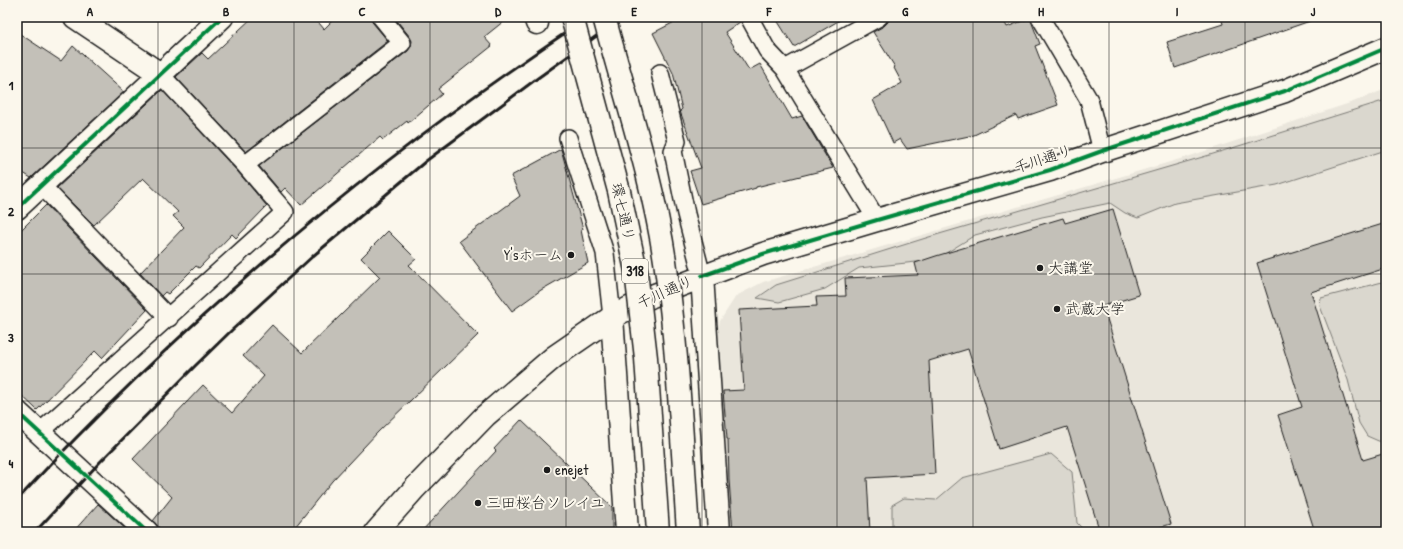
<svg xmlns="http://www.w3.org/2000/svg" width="1403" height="549" viewBox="0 0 1403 549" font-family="'Patrick Hand','Klee One',sans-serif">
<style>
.built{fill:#eae6dc}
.green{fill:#dad7ce;stroke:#7b7a75}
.building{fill:#c3c0b8;stroke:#1c1c1c}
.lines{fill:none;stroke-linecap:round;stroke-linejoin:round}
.service-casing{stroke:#1c1c1c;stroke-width:20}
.minor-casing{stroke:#1c1c1c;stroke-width:25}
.secondary-casing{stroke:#1c1c1c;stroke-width:25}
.primary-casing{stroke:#1c1c1c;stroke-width:25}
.service{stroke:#fbf7ec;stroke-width:17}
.minor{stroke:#fbf7ec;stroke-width:22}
.secondary{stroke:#fbf7ec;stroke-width:22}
.primary{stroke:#fbf7ec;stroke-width:22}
.rail{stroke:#1c1c1c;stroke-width:3}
.primary-bridge-casing{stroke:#1c1c1c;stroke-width:25;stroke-linecap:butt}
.primary-bridge{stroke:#fbf7ec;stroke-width:22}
.cycleway-casing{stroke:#fbf7ec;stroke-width:6}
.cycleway{stroke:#00873e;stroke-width:4}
.grid{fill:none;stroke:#1c1c1c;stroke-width:1;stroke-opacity:0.55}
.poi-dot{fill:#1c1c1c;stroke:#fbf7ec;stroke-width:1.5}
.labels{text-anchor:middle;stroke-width:4;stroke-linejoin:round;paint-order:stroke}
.shield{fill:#fbf7ec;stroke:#5f5e5a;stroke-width:1}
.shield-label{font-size:14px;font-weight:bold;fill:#1c1c1c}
.street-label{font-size:15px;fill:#1c1c1c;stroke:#fbf7ec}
.poi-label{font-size:15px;fill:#1c1c1c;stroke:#fbf7ec;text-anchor:start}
.neatline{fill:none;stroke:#1c1c1c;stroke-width:1.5}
.grid-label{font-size:13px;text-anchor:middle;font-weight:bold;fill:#1c1c1c}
</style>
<rect width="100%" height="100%" fill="#fbf7ec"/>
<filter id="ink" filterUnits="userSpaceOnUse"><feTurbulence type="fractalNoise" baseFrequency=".025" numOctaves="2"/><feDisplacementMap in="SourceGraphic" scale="8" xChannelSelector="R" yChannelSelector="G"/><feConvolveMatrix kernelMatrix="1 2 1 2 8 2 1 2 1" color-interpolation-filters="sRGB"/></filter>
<g filter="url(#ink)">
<path class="built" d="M1386,89V532H726L713,348L720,321L736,296L763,282L1187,157L1353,102Z"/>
<path class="green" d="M1386,100V150L1277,185L1175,203L1138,218L1125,213L1110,203L1042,217L975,235L935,260L859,268L825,289L779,302L757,298L776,285L929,237L1213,154Z
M1386,281V442L1383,443L1367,436L1359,423L1348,380L1320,306L1321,298Z
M1051,454L1072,472L1077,523L1086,532H892V505L904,498L936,500L962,478Z"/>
<path class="building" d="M253,17H314L324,29L336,17H371L373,23L388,41L246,152L176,77L202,53L208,59Z
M394,17H509L484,37L492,46L438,89L442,94L408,123L407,121L383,140L380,137L301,205L285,188L281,192L259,166L408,51L411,46L412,41L410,37Z
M684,17H739L740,22L725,32L749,70L760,64L792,119L802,116L833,168L756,187V188L701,204L690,171L701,168L681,114L680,111L682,109L673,73L653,33Z
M775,17H845L794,47Z
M889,17H1002L1007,27L1030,18L1040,44L1035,46L1058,105L1018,119L1016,115L974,135L907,149L900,139L893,143L873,100L902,83L894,68L895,67L873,32L884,26L888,22Z
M1221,17H1309L1310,21L1175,68L1167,42L1223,24Z
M17,32L61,61L73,46L124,92L31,178L17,169Z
M162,90L238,172L267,206L236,238L232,234L199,268L196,266L168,294L165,292L161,296L140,273L184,227L173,216L178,212L143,178L94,225L57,188Z
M561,149L583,229L581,230L588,263L541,290L512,311L459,241L520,196L511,176Z
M46,205L147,310L102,358L95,351L37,410L17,391V234Z
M1113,209L1139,295L1103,306L1171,524L1144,532H1100L1067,427L999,449L968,349L929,361L935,474L867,478L870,532H733L729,480L728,439H727L723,391L744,390L739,310L817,306L816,297L846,296L845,278L918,275L915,263L936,256L1063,218L1065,223Z
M1386,223V268L1311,292L1363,460L1386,453V532H1315L1278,415L1302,407L1257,263Z
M388,231L416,259L409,265L478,335L378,432L332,481L291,532H159V528L153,521L172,497L133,459L203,385L232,413L264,376L243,356L272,325L302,353L380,277L361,258Z
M521,420L612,507V532H421L496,451L494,449Z
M98,504L129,532H73Z"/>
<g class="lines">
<g class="service-casing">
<path id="service" d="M749,17L767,50L785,69L877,220
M1040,17L1089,100L1102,151
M785,69L879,17
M660,73L677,141L673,151L686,214L702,276
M568,138L605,253L612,317
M245,165L402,43L381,17
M41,185L169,318
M39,433L285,212L245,165L160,74"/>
</g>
<g class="minor-casing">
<path id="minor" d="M75,17L160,74
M535,17L537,23
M17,208L222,17
M17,412L147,532"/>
</g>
<g class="secondary-casing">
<path id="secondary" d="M376,532L415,488L485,416L554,357L612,317L652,296L763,254L877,220L1050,170L1102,151L1285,91L1386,48"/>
</g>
<g class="primary-casing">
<path id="primary" d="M702,276L719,532
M612,317L627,532"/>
</g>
<use href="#service" class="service"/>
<use href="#minor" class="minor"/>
<use href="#secondary" class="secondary"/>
<use href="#primary" class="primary"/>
<path class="rail" d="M17,500C187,316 380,155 589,17
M35,532L100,462L195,366L232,330L313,256L426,161L535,80L623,17"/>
<g class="primary-bridge-casing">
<path id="primary-bridge" d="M572,17L619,191L636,271L646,358L658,532
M604,17C625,96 653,180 665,261C678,350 682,442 688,532"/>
</g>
<use href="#primary-bridge" class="primary-bridge"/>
<g class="cycleway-casing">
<path id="cycleway" d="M17,208L222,17
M702,276L763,254L877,220L1050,170L1102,151L1285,91L1386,48
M17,412L147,532"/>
</g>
<use href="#cycleway" class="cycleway"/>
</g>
</g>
<path class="grid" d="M158,17V532M294,17V532M430,17V532M566,17V532M702,17V532M837,17V532M973,17V532M1109,17V532M1245,17V532M17,148H1386M17,274H1386M17,401H1386"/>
<g class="poi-dot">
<circle cx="571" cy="255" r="4"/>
<circle cx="1040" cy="268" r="4"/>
<circle cx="1057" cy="309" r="4"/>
<circle cx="547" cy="470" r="4"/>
<circle cx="478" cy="503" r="4"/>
</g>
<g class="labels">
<rect class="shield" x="622" y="259" width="26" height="24" rx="3"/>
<g class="shield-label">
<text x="635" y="276">318</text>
</g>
<g class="street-label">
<text transform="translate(1043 159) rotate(-18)" y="5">千川通り</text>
<text transform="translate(623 212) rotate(77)" y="5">環七通り</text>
<text transform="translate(665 292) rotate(-24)" y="5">千川通り</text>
</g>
<g class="poi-label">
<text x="563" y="260" text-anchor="end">Y'sホーム</text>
<text x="1048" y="273">大講堂</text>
<text x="1065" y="314">武蔵大学</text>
<text x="555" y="475">enejet</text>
<text x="486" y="508">三田桜台ソレイユ</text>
</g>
</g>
<rect width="1403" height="549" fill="none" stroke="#fbf7ec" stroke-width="44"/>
<rect x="22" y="22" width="1359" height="505" class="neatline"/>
<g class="grid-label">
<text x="90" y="16">A</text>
<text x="226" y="16">B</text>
<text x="362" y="16">C</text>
<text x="498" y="16">D</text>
<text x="634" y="16">E</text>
<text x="769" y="16">F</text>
<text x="905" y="16">G</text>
<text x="1041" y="16">H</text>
<text x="1177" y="16">I</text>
<text x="1313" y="16">J</text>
<text x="11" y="90">1</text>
<text x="11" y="216">2</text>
<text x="11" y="342">3</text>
<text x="11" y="468">4</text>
</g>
</svg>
